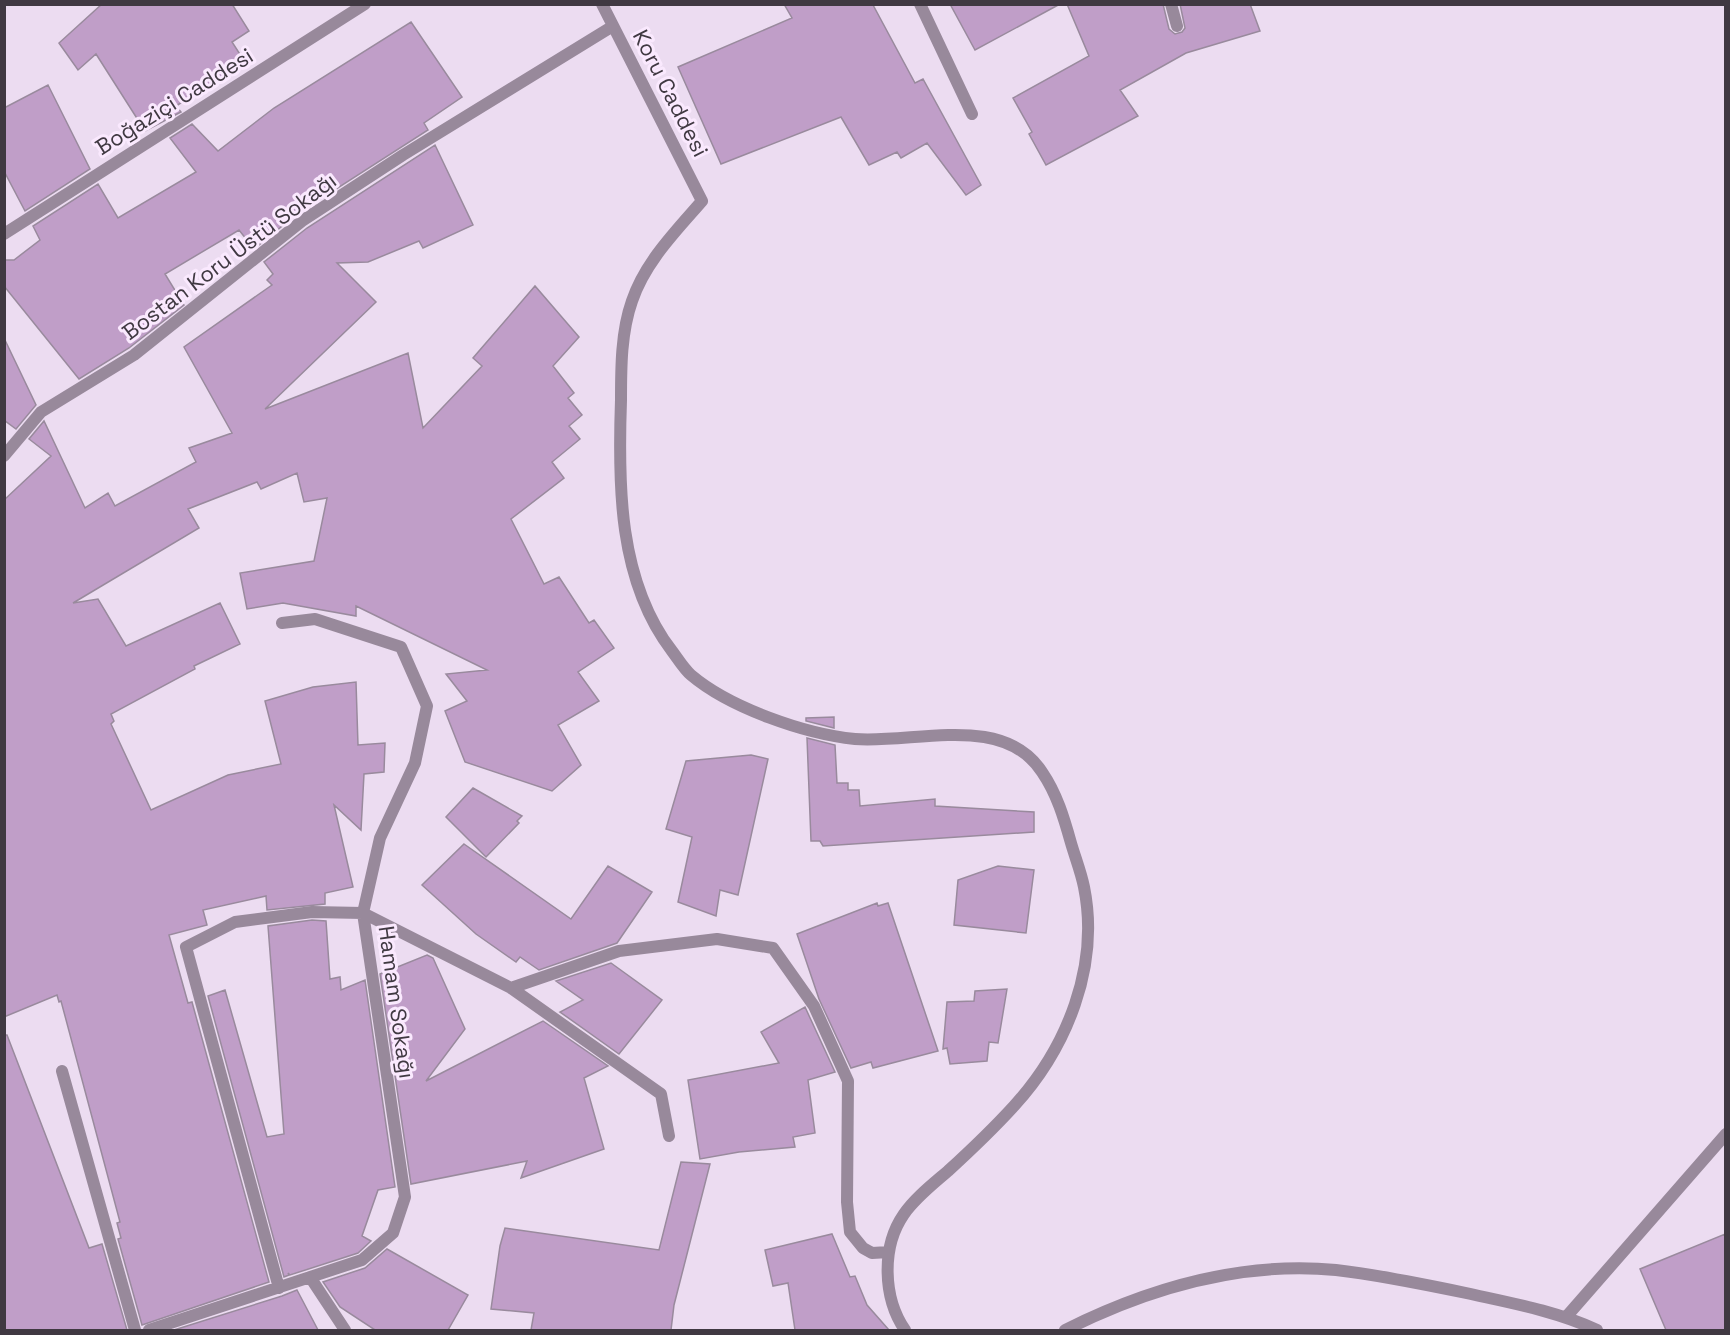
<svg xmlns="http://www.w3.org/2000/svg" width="1730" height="1335" viewBox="0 0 1730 1335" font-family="'Space Grotesk',sans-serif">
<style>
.building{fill:#c09ec8;stroke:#998a9d;stroke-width:1.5}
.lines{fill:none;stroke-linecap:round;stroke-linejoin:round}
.street{stroke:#98899b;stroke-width:12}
.labels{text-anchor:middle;stroke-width:6;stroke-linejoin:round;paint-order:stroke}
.street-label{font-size:22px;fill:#403942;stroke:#fae9fe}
</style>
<rect width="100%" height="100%" fill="#ecdcf1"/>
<path class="building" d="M102,4H232L249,31L232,42L245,62L176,106L181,112L145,131L96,54L78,70L59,43Z
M784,4L873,5L915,83L923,79L981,185L966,195L927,143L901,158L897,152L869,165L841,117L721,164L678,67L792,18Z
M950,4H1060L975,50Z
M1067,4H1163L1169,29L1175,34L1182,32L1185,28L1180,4H1250L1260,31L1186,53L1120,90L1138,116L1046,165L1029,134L1032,132L1013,98L1089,56Z
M411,22L462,97L424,123L428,130L297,214L254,249L239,230L165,274L184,305L129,348L79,379L4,286V260H14L40,240L33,226L98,184L118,218L196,172L170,138L192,124L218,151L274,108Z
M48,85L90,169L25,211L4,171V108Z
M435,145L473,225L423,248L419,241L368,262L337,263L376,302L265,409L408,353L423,428L482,366L473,358L535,286L579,337L553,366L574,393L568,398L582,415L569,426L580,439L552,462L564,478L511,519L544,584L559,577L589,623L594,620L614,648L578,672L599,701L558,725L581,765L552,791L465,762L445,711L467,701L446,674L487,670L356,606V616L283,603L247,609L240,573L314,561L327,498L304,502L297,473L261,489L257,482L188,509L199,528L73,603L98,599L126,646L220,603L240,644L194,666L195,669L111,714L114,721L111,724L151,810L228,775L281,764L265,701L313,687L356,682L358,745L385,743L384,772L364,774L361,830L334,805L353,887L325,893V904L267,910L266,896L203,910L207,925L169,935L188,1003L192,1002L269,1282L142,1325L118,1239L121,1238L117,1223L120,1222L61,1001L59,1002L57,995L4,1017V500L51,456L29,439L44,421L85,508L108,493L115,506L196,462L189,448L232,433L184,347L272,285L267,280L273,274L264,262L307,228Z
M4,338L36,405L16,429L4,420Z
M834,717V728L806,721V718Z
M807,738L835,745L837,783H848V790H859L860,806L935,799V806L1034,812V832L823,846L820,841H811Z
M751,755L768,759L738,895L720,890L716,916L678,902L692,837L666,829L686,761Z
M473,788L522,816L517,821L519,823L486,857L446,817Z
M464,844L571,919L608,866L652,892L617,943L539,970L520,957L516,962L476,934L422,885Z
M998,866L1034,870L1026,933L954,925L958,880Z
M877,903L878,906L888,903L938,1051L873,1068L871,1062L851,1068L819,999L797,934Z
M312,920L326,921L330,979L340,977L341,990L365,980L395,1187L378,1190L362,1236L371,1241L358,1253L290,1275L288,1273L289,1275L284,1277L208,996L225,990L267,1137L284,1134L268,926Z
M427,955L433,958L465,1029L426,1081L543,1021L608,1066L584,1078L604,1149L521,1178L527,1161L411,1184L380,974Z
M611,963L662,1000L619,1054L560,1012L583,1000L556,981Z
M1007,989L998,1043L989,1042L987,1061L950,1064L947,1048L943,1049L947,1002L974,1001L975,991Z
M805,1007L835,1072L808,1080L815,1133L793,1137L795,1147L739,1152L700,1159L688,1080L779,1063L761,1032Z
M4,1035H7L89,1248L102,1244L127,1330H4Z
M681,1162L710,1164L674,1305L671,1330H531L534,1313L491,1309L500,1246L505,1228L659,1250Z
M832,1234L850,1277L855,1276L867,1305L889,1330H795L788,1283L773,1286L765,1250Z
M1725,1234V1330H1666L1640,1269Z
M387,1249L468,1295L448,1330H375L340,1307L323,1282L365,1268Z
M297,1290L318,1330H174L282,1296Z"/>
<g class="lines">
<path class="street" d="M602,4L702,201C676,231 645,262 632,301C621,332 621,368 621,400C618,484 618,581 672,651C678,659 684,669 691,675C730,708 805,734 855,739C914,744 1003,712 1042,772C1057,794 1064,818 1071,843C1075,857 1081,872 1084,887C1100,966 1067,1048 1014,1106C993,1129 971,1150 948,1171C933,1184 915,1198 904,1214C881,1247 883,1298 905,1330
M920,4L972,114
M1171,4L1177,26
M4,234L365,4
M4,456L41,412L134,355L302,221L403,155L613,26
M511,988L661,1094L669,1136
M62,1071L135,1330
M310,1277L345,1330
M279,1288L186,947L235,922L312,912L363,913L511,988L619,951L717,939L773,948L814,1006L848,1081L847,1202L850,1232L863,1248L872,1253L889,1252
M1567,1316L1726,1134
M149,1330L362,1260L393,1233L405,1197L363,913L380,838L415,763L427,706L401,647L315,619L282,623
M1065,1330C1149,1288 1241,1261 1336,1270C1380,1275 1423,1284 1466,1293C1511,1303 1556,1311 1597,1330"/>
</g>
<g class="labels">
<g class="street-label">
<text transform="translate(671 93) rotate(63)" y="8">Koru Caddesi</text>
<text transform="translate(174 101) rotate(-32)" y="8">Boğaziçi Caddesi</text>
<text transform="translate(229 256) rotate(-37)" y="8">Bostan Koru Üstü Sokağı</text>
<text transform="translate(397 1002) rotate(82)" y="8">Hamam Sokağı</text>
</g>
</g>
<rect width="1730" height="1335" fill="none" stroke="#403942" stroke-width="12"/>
</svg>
